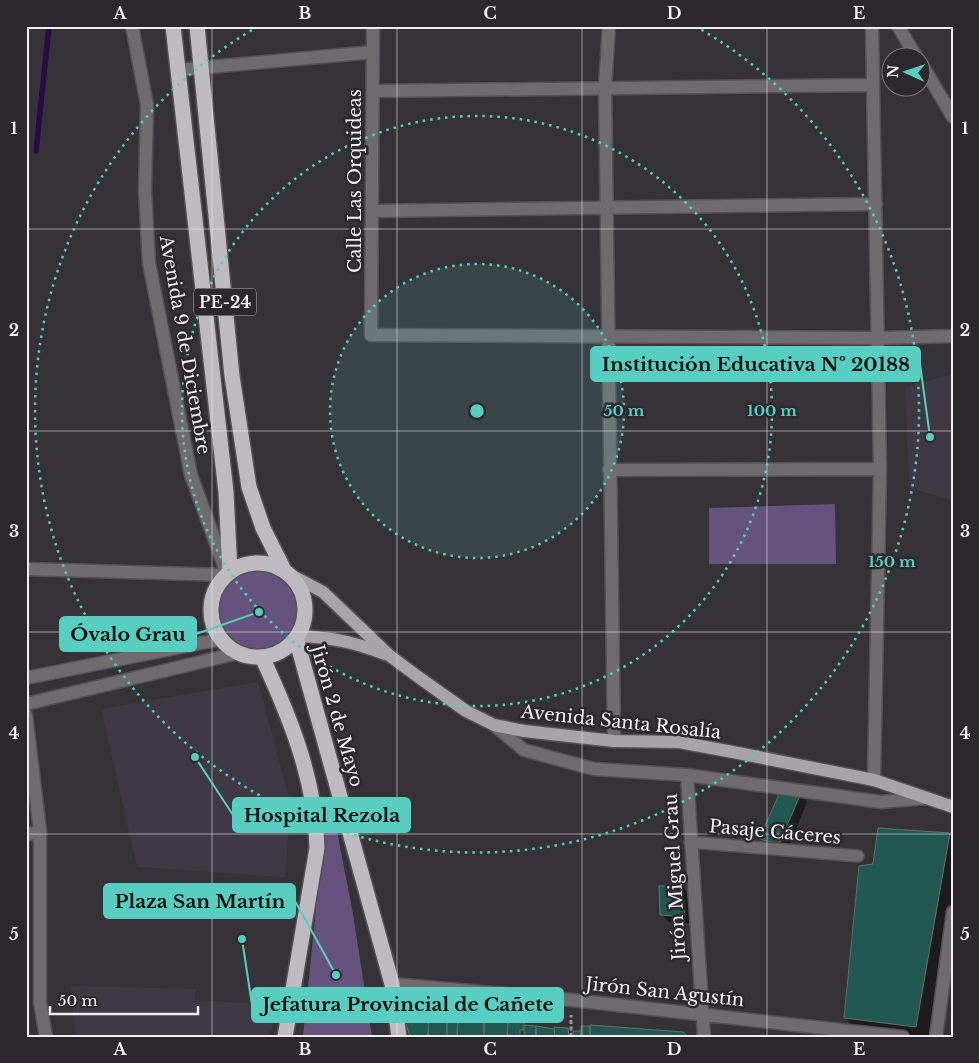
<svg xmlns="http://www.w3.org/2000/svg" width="979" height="1063" viewBox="0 0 979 1063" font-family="'Libre Baskerville',serif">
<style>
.built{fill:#3e3944}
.green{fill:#66537d}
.shadow{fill:#0007}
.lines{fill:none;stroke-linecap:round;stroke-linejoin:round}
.stream{stroke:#290a41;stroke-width:5.5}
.building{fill:#215952;stroke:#676f6d}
.lane-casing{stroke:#535156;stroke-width:14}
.street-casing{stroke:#535156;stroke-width:15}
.primary-casing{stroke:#535156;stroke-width:15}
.highway-casing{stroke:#535156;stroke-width:18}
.path{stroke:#98969a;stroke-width:3;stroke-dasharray:4 2.5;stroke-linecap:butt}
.lane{stroke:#6e6c6f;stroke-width:11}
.street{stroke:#6e6c6f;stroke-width:12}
.primary{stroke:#a6a4a9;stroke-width:12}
.highway{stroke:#bdbac0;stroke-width:15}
.grid{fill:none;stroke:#f0eff2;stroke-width:1;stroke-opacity:0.55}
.ring{fill:none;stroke:#58cec0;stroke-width:2.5;stroke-dasharray:2.5 5}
.labels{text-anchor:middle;stroke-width:5;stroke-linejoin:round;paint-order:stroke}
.shield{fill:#2b292e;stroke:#b5b4b7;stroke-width:1}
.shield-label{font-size:16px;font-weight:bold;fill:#f0eff2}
.street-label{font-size:18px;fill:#f0eff2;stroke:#2b292e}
.centre{fill:#58cec0;stroke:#2b292e;stroke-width:2.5}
.ring-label{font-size:15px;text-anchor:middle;font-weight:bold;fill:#58cec0;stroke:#2b292e;stroke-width:5;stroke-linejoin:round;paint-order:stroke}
.leader{fill:none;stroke:#58cec0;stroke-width:2}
.callout-dot{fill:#58cec0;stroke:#2b292e;stroke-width:2}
.callout{fill:#58cec0;stroke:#58cec0;stroke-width:2}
.callout-label{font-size:19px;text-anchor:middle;font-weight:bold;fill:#111}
.neatline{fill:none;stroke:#f0eff2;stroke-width:2}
.grid-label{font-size:16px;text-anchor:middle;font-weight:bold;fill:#f0eff2}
</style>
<rect width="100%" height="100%" fill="#353338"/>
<path class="built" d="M953,374V500L909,488L905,387Z
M258,682L291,804L285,877L137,867L101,709Z
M71,986L196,989L195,1000L274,1005L272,1030L267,1037H75Z"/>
<path class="green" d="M835,504L836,564H709V508Z
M218 611a41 41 0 1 1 82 0a41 41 0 1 1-82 0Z
M327,823H332L336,826L353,914L372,1037H303L324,829Z"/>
<path class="shadow" d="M800,794L807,802L787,851L768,846L760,838Z
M950,834L953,837V918L932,1037H894L861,1033L845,1018L874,865Z
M681,886L689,894L692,923L669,922L661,914Z
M446,1013L450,1017L524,1023L527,1026L556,1032L567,1029L575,1037H525V1029L412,1037Z"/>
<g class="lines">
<path class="stream" d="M36,151L49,26"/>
</g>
<path class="building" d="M781,790L801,793L779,844L759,839Z
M878,828L950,833L916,1027L844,1018L859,866L873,864Z
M682,885L685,917L660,915L659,886Z
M412,1010L429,1011L428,1037H410L405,1020Z
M429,1011L447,1012V1037H428Z
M447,1015L458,1016L457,1037H447Z
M458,1016L484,1019V1037H457Z
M484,1019L508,1022L507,1037H484Z
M508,1020L524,1021V1030H520V1035L524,1037H507Z
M524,1025L536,1026V1037H524Z
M590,1025L683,1032L689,1037H590Z
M536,1026L554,1029L555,1037H536Z
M581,1026H590V1037H581Z
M554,1027L568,1028L569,1037H555Z
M573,1031H581V1037H574Z"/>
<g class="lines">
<g class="lane-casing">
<path id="lane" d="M690,842L858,856"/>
</g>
<g class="street-casing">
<path id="street" d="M132,26L147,105L145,191L149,263L191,475L227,574
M373,26L371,335L879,338L953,336
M609,26L605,87L614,741
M872,26L880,469L874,780
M898,26L917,58
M922,65L953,117
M177,70L373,52
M373,91L873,85
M372,211L876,204
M609,470L880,469
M26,569L226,575
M26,678L221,639
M26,704L238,653
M26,715L40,831V1002L46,1037
M494,725L524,750L594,769L687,775L881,802L926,798
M687,775L704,1037
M26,835L40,831
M392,984L572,1000L903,1037
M936,1037L953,912"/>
</g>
<g class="primary-casing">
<path id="primary" d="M287,573L323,592L390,656L417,676L466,711L494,725L524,731L614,741L679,742L738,753L874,780L953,807
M297,636C330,637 354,642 385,654"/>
</g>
<g class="highway-casing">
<path id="highway" d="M173,26L226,492L230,572
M197,26L232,376L249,487L263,528L284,570
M211 610a47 47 0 1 1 94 0a47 47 0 1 1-94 0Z
M296,638L392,984L399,1037
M262,657C290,717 316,781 317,848L285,1037"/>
</g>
<path class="path" d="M571,1037V1015"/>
<use href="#lane" class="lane"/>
<use href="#street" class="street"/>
<use href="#primary" class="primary"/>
<use href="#highway" class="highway"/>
</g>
<path class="grid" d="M212,26V1037M397,26V1037M582,26V1037M767,26V1037M26,229H953M26,431H953M26,632H953M26,834H953"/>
<circle cx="477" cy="411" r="147" fill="#58cec0" fill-opacity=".12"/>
<g class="ring">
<circle cx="477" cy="411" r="147"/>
<circle cx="477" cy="411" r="295"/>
<path d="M695 26A442 442 0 1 1 259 26"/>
</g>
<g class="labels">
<rect class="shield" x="194" y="288.5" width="62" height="27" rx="4"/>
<g class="shield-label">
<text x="225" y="308">PE-24</text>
</g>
<g class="street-label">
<text transform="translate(355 181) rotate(-90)" y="6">Calle Las Orquideas</text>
<text transform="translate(185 345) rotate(80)" y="6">Avenida 9 de Diciembre</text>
<text transform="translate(337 716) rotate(74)" y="6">Jirón 2 de Mayo</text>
<text transform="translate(621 722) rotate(6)" y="6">Avenida Santa Rosalía</text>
<text transform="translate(775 832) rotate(5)" y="6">Pasaje Cáceres</text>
<text transform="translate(675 877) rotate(-93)" y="6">Jirón Miguel Grau</text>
<text transform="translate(665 992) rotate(6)" y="6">Jirón San Agustín</text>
</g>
</g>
<circle cx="477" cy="411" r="8" class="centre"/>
<g class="ring-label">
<text x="624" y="416">50 m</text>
<text x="772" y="416">100 m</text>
<text x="892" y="567">150 m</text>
</g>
<path class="leader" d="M930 437L920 364M259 612L196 634M195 757L233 815M336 975L295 901M242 939L252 1005"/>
<g class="callout-dot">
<circle cx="930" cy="437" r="5"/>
<circle cx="259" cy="612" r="5"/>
<circle cx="195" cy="757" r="5"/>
<circle cx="336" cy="975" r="5"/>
<circle cx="242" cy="939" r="5"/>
</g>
<g class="callout">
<rect x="591" y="347" width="329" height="34" rx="5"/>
<rect x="60" y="617" width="136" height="34" rx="5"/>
<rect x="233" y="798" width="177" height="34" rx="5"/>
<rect x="104" y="884" width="191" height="34" rx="5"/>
<rect x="252" y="988" width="311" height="34" rx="5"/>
</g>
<g class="callout-label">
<text x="756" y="371">Institución Educativa Nº 20188</text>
<text x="128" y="641">Óvalo Grau</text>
<text x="322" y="822">Hospital Rezola</text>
<text x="200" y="908">Plaza San Martín</text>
<text x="408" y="1011">Jefatura Provincial de Cañete</text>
</g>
<rect width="979" height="1063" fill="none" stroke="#2b292e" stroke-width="55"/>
<g transform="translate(906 72) rotate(273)"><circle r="24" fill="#2b292e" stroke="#7a787c"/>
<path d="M0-4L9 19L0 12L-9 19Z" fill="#58cec0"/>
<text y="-8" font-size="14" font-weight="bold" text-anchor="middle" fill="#f0eff2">N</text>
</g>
<path d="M50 1006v8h148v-8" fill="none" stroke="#f0eff2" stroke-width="2.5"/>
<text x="58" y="1006" font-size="15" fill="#f0eff2" stroke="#2b292e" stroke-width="4" paint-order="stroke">50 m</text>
<rect x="28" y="28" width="924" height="1008" class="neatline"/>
<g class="grid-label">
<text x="120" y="19">A</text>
<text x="305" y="19">B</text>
<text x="490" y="19">C</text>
<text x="674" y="19">D</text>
<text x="859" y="19">E</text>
<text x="14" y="134">1</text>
<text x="965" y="134">1</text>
<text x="14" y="336">2</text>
<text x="965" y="336">2</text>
<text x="14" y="537">3</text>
<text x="965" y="537">3</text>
<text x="14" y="739">4</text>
<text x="965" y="739">4</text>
<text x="14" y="940">5</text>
<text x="965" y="940">5</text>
<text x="120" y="1055">A</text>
<text x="305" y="1055">B</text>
<text x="490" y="1055">C</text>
<text x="674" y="1055">D</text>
<text x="859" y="1055">E</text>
</g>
</svg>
